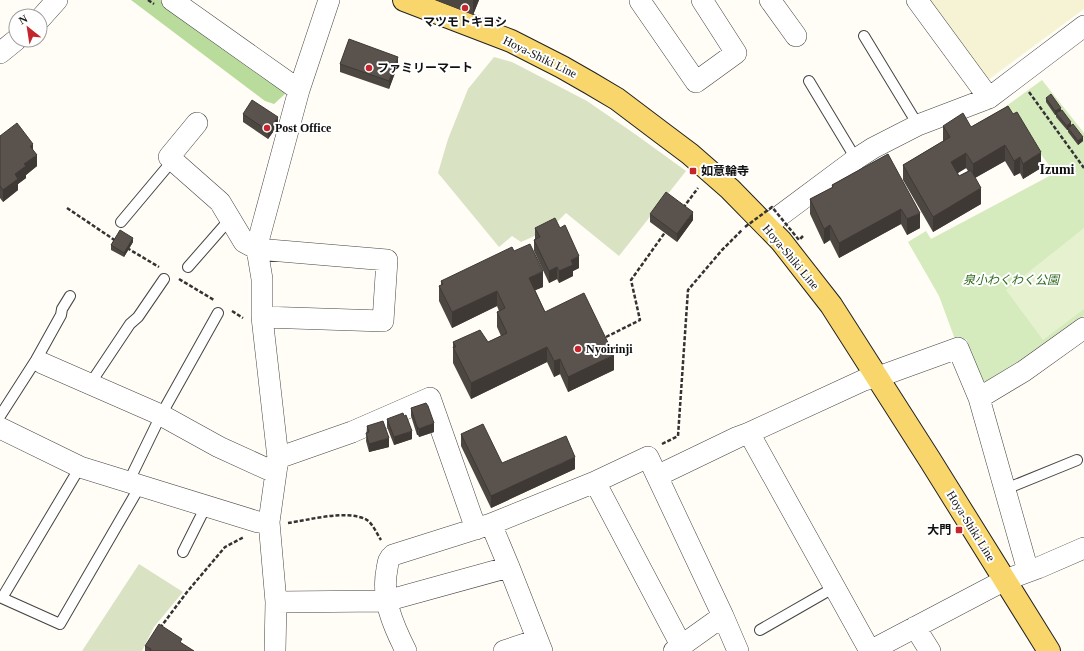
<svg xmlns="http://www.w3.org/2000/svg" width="1084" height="651" viewBox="0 0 1084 651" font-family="'Times New Roman','Noto Sans JP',serif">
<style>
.farmland{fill:#f6f3d4}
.green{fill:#d5ebbd}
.forest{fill:#b9dc9c}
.cemetery{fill:#d9e3c4}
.pitch{fill:#e6f2cf}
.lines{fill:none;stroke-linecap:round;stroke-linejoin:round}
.lane-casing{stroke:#444;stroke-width:12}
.street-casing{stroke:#444;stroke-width:22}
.primary-casing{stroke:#222;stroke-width:24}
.path{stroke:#333;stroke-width:2.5;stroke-dasharray:4 2;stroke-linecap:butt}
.lane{stroke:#fff;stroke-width:10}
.street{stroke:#fff;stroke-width:21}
.primary{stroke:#f9d66b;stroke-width:22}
.path-bridge{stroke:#333;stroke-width:2.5;stroke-dasharray:4 2;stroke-linecap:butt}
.wall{fill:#4d4742;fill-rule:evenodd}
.shaded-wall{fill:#3f3936}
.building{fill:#5a524d;stroke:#3f3936}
.poi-dot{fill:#c4262e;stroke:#fff;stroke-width:1.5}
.labels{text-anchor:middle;stroke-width:4;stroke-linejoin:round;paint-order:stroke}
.poi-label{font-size:12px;font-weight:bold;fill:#111;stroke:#fff;text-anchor:start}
.street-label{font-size:12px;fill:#111;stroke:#fff}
.park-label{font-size:12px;font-style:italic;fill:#2f6b1f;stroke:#fff}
.quarter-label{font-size:14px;font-weight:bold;fill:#111;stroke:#fff}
</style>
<rect width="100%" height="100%" fill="#fffdf5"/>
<path class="farmland" d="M924,0H1084V9L984,83Z"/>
<path class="green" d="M1042,80L1084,133V316L1043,347L986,382L981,380L966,339L956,342L939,296L908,242L926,231L931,239L1055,173L1005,107Z"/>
<path class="forest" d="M131,0H165L284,87L285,94L274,104L265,101Z"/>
<path class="cemetery" d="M494,57L512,62L587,101L635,134L686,171L619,256L566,213L550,229L521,242L512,236L499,247L438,173L448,139L468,89Z
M139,564L183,592L154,627L142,651H82Z"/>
<path class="pitch" d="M1084,228V309L1043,340L1006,290Z"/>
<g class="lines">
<g class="lane-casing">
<path id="lane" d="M864,36L918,125
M809,81L856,159
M121,222L173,160
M188,267L230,219
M90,384L130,324L138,317L164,279
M0,416L36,360L61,315L62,309L70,296
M80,467L2,598L60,624L140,486
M128,483L161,415L218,313
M1004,488L1013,486L1077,460
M183,552L206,506
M760,630L835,587"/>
</g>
<g class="street-casing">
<path id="street" d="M172,0L299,90
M642,0L640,1L696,82L736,53L702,0
M770,0L796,36
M917,0L989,98
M40,19L57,0
M0,53L16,40
M197,123L169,157L220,202L244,242L257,249L387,260L383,321L262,317
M766,226L856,159L873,148L918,125L989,98L1084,26
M42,363L161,415L219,447L276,473
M979,398L1028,571
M0,428L80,467L258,522H269
M749,433L870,651L1005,580L1038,568L1084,548
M278,458L352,432L430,398L476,529
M657,476L723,616
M595,482L681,645
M509,567L542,651
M276,602L386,601L509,567L491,524
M915,627L930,651
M275,651L276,602L269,522L278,458L262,317V279L257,249L259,238L299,90L329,0
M406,651C393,625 381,598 387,569C388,563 388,559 393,555L491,524L595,482L648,457L657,476L738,437L749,433L864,380L878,377L958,348L979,398L1024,371L1084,328
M504,651L537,640
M674,651L723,616L738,651"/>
</g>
<g class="primary-casing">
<path id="primary" d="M404,0L511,41L562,67L590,83L617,99L662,133L690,154L730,189L781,241L831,305L930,460L1049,651"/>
</g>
<path class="path" d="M148,0L154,4
M1029,92L1084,168
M67,208L116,241
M683,208L698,188
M127,248L159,267
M179,279L214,300
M232,311L243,318
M606,337L640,320L631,280L666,231
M662,444L678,436L688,290L722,250L742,230
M288,523C309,520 348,509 367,520C373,524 377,534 381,540
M160,628L187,592L225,547L244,537"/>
<use href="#lane" class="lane"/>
<use href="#street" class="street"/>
<use href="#primary" class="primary"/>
<path class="path-bridge" d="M745,227L772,207L799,240L803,236"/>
</g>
<path class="wall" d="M436,0H479L473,15Z
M340,64L398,65L389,89L340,72Z
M1046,98L1061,110L1083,141L1078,145L1068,132V130H1067L1056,117V115H1055L1046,102Z
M1008,106L1041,168L1023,179L1020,173L1014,176L1005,161L975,178L981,204L933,232L903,180V165L943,141V126L971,127ZM966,168L968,171L959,176L958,173Z
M243,114L278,125L268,139L243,122Z
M0,136L33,150L37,166L26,175V178L18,184V190L3,202L0,198Z
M888,154L920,228L907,235L901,224L839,258L830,240L824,244L810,214V199L832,188V185Z
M650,214L693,220L677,242L650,222Z
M535,228L579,268L573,271V276L559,283L557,279L549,283L534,251V240L535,239Z
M133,242L124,257L111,250V245Z
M514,251L543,287L535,290L545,312L614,370L568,392L560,374L554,377L547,362L471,399L453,363V342H488L501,336L497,327V312L499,311L497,306L452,328L439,301V286L441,285V281Z
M411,408L434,432L419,437L418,435H417L411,416Z
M387,419L412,439L394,445L387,427Z
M367,426L389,447L369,452L366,441Z
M461,434L502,463L575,469L491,508L461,446Z
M182,644L194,651H145V646Z"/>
<path class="shaded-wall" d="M473,0H479L473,15Z
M398,57V65L389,89V81Z
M1061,108V112L1056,113V115H1055V111Z
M278,117V125L268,139V131Z
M1071,122V126L1068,128V130H1067V126Z
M1083,137V141L1078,145V141Z
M33,144V156L30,146Z
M1005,145V161L973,179V164Z
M1041,152V168L1023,179V164Z
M966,153V168L951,177V162Z
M37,155V166L26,175V178L18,184V190L3,202V190L24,164Z
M1020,157V173L1014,176V161Z
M981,188V204L933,232V217Z
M901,209V224L839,258V243Z
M693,212V220L677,242V234Z
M920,213V228L907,235V219Z
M830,225V240L824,244V229Z
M133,238V242L124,257V253Z
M579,256V268L573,271V276L559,283V271L571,260Z
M557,267V279L549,283V271Z
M543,271V287L529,293V278Z
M497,291V306L452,328V312Z
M547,347V362L471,399V383Z
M614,355V370L568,392V377Z
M560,359V374L554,377V361Z
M434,423V432L419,437V429Z
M417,427H418V435H417Z
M412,431V439L394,445V437Z
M389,438V447L369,452V444Z
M575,457V469L491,508V496Z"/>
<path class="building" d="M349,39L398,57L389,81L340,64Z
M1051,94L1061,108L1055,111L1046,98Z
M252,100L278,117L268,131L243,114Z
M1008,106L1013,114L1017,112L1041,152L1023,164L1020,157L1014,161L1005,145L973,164L966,153L951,162L959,176L971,170L981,188L933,217L903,165L950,137L943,126L963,113L971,127Z
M1062,110L1071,122L1067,126L1056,113Z
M17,123L33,144L30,146L37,155L24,164L26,166L15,174L18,179L3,190L0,186V136Z
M1073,124L1083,137L1078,141L1068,128Z
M888,154L920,213L907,219L901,209L839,243L830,225L824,229L810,199L833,187L832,185Z
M666,192L693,212L677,234L650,214Z
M555,218L560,228L565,225L579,256L571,260L573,265L559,271L557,267L549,271L534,240L540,237L535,228Z
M120,230L133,238L124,253L111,245Z
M530,244L543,271L529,278L545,312L584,293L614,355L568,377L560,359L554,361L547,347L471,383L453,347H456L453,342L480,330L488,342L507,333L497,312L505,308L497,291L452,312L439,286L443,284L441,281L512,247L514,251Z
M426,403L428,406L434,423L419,429L418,427H417L411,408Z
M403,413L404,416L406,415L412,431L394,437L387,419Z
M383,421L389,438L369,444L366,433L369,432L367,426Z
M483,424L502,463L566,436L575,457L491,496L461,434Z
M159,624L182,639L180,642L194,651H150L151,649L145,646Z"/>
<g class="poi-dot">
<circle cx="465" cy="8" r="4"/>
<circle cx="369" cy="68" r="4"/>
<circle cx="267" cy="128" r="4"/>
<rect x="689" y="167" width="8" height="8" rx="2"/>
<circle cx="578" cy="349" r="4"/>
<rect x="955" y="526" width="8" height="8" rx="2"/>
</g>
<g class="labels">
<g class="poi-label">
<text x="465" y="26" text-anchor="middle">マツモトキヨシ</text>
<text x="377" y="72">ファミリーマート</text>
<text x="275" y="132">Post Office</text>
<text x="701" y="175">如意輪寺</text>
<text x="586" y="353">Nyoirinji</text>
<text x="951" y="534" text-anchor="end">大門</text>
</g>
<g class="street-label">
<text transform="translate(540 57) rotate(26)" y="4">Hoya-Shiki Line</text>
<text transform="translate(791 257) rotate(50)" y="4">Hoya-Shiki Line</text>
<text transform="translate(971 526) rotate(58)" y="4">Hoya-Shiki Line</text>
</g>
<g class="park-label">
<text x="1011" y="284">泉小わくわく公園</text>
</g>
<g class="quarter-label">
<text x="1057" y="174">Izumi</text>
</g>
</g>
<g transform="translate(28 28) rotate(330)"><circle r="19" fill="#ffffff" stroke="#a0a0a0"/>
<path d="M0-3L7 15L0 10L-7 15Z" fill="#c4262e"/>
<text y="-6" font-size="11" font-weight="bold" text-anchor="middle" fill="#111111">N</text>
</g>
</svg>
